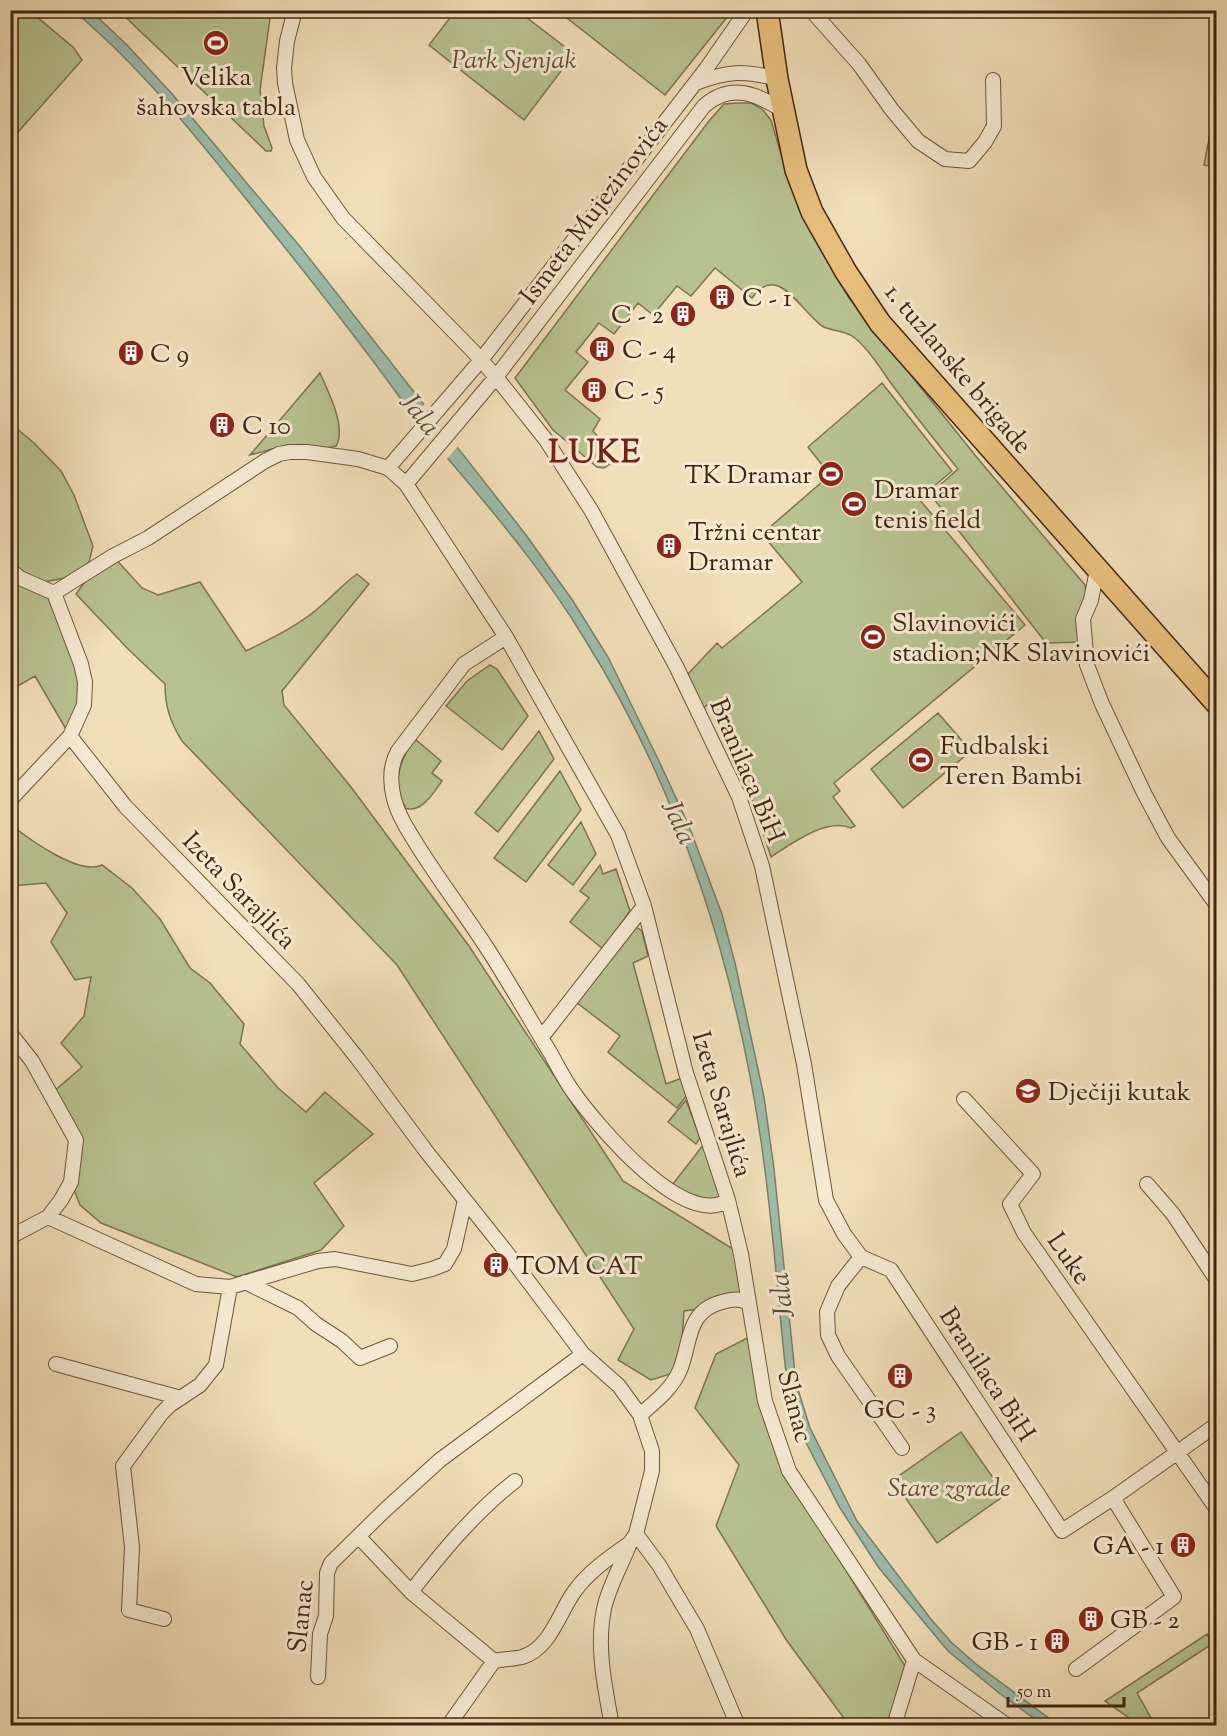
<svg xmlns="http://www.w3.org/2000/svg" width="1227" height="1736" viewBox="0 0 1227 1736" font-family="'Sorts Mill Goudy',serif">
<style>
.green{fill:#b8c291;stroke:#7c7450;stroke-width:1.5}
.water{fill:#9cbda9;stroke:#77806b;stroke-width:1.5}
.pier{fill:#f1dfb9}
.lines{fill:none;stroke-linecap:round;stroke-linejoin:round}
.minor-casing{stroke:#6c5439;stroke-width:16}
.primary-casing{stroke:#40250e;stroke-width:24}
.minor{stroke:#f6ead2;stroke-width:14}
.primary{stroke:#e8c07c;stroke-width:21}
.labels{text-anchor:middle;stroke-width:6;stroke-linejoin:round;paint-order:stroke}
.park-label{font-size:26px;font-style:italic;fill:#5e4c2f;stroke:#f6ead2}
.poi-label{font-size:26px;fill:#40250e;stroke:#f6ead2;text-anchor:start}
.street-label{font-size:26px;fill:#40250e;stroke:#f6ead2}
.water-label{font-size:27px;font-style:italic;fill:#574b35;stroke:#f6ead2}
.district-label{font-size:32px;font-weight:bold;letter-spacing:1.5px;fill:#7a1f14;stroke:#f6ead2}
</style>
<rect width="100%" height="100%" fill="#f1dfb9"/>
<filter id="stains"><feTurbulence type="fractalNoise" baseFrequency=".00333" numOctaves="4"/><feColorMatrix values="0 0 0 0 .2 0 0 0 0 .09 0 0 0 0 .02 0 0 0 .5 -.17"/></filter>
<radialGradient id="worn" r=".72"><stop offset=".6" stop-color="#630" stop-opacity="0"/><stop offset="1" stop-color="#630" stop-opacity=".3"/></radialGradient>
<path class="green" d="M11,10L30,11L74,48L82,60L11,140Z
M456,10L518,11L574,54L524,120L429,45Z
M119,11H271L260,90L264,126L272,148L271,151H266Z
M558,11H732L665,95Z
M1216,102V167L1204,165Z
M738,103H751L762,109L771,120L785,168L808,226L849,298L979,460L1085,585L1088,608L1083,642L1046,643L930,494L958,469C936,442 914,414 893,386C882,371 867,346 852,336C843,330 830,331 822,326C801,312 778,261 752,298L715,268L691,296L677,286L653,315L638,303L614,334L599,323L576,352L588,362L565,390L600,419L593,431C602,441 611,450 610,464L604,468L597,467L553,430L515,378L709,121L724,104Z
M320,373C328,391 347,428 336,446L327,448L287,445L250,455Z
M882,383L952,471L919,499L1025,625L834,783L840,791L833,797L855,826L851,828C827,817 791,844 771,857L747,784L708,704L701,711L688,681V674L717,643L722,648L802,582L762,534L830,475L808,447Z
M10,423L34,443L61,471L74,495L93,546L89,562L70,577L44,582L54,593L85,682L70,736L35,676L11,690Z
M113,556L142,588L158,595L200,582L246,651C272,638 300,625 322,605C334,595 344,583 357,574L369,584L282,691L284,705L351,787L469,946L623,1181L741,1254L749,1303L684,1311L680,1371L651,1380L618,1360L634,1329L397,965L182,741C170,722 165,706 165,684L129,650L76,594L84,583Z
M490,665L497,669L528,716L502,750L446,706L467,681Z
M938,713L971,751L903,808L871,769Z
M539,731L554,759L498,832L475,813Z
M415,739L441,761L432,773L442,781C433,793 422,814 404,808L405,806C390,786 401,757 415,739Z
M560,771L581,810L526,882L494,858Z
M581,822L596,854L573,885L548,865Z
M10,824C29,839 79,876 102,865L132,888L160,919L190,968L210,983L244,1024L240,1044L278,1088L306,1112L325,1092L373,1134L314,1183L344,1226L321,1250L237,1277L101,1223L80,1205L71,1182L76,1140L51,1094L82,1067L61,1043L84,1016L91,977L75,980L51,942L67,913L46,883L11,886Z
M600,865L603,874L616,869L630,911L603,949L570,922L589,898L580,891Z
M636,927L642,931L648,956L633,963L666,1084L682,1078L687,1095L677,1108L608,1052L620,1036L576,1002Z
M686,1100L700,1138L696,1144L668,1122Z
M704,1144L724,1198L718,1203L669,1189Z
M753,1335L792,1483L910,1674L894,1725H849L787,1641L716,1526L739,1465L695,1408L716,1354Z
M961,1432L1005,1495L937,1543L893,1480Z
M1207,1634L1212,1644L1137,1693L1155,1725H1139L1105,1701Z"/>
<path class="water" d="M74,11H91L126,44L173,95L302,249L526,535L573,601L608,657L658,759L689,826L722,914L735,963L764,1097L774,1169L796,1383L810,1428L857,1521L930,1618L951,1642L976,1664L1058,1725H1043L999,1693L948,1651L879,1568L840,1508L801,1433L789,1394L786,1373C777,1292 772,1209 759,1128C732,956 677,786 584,638C547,577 501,521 455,467C447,457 437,448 429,438C418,426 410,412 401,399C359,341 315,285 270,229C209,153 149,74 74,11Z"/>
<path class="pier" d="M426,402L459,445L446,460L424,437L411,419Z"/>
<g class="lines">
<g class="minor-casing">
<path id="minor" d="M295,10L287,41L284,68L285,83L297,140L314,177L343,218L472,350L496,377L546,440L591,510L676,666L739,797L762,866L804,1064L826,1200L844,1234L861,1257L891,1270L1062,1531L1113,1498L1216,1425
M811,10L859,64L892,110L918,141L945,159L969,161L985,142L994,126L993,80
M696,83C727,71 745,70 777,79
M388,468L481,360L706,69L747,10
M406,484L496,377L704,106C731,82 757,94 784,111
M10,570L20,578L54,593
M1097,570L1091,600L1083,619L1087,665L1102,704L1144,793L1168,838L1216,904
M506,637L464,664L398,751C390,765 390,783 394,799C398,814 406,827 414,840C436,876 462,910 485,945C508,980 529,1018 551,1054C558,1067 565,1081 574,1093C596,1124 685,1231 728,1200
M70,736L125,806L298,984L358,1059L426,1151L504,1249L583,1354L619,1386L640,1415L652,1451V1471L636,1534L630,1543C622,1564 608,1588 604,1609C596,1647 605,1688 612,1726
M10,800L70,736L84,705L85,682L81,664L54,593L113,556L148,538L265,461L279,454L290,452H307L358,459L388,468L406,484L506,637L618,835L644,906L686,1073L728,1200L741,1254L765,1401L789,1471L914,1660L1008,1726
M10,1033L32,1061L76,1140L71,1182L61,1200L48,1217L10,1237
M541,1038L644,906
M964,1099L1033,1174L1010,1204L1024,1233L1216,1508
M1147,1184L1173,1214L1216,1279
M48,1217L196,1284L230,1287L318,1261L335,1259L412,1274L432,1269L445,1264L454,1249L465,1200
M861,1257L838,1286L827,1312L828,1335L838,1356L902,1448
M245,1282L298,1308L316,1324L342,1341L360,1358L390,1346
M56,1364L181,1398
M640,1415C655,1402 672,1389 680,1370C691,1343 686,1311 722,1302C733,1299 739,1298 749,1303
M636,1534L659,1565L697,1629L738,1726
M359,1537L411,1592L494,1661
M411,1592C442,1552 475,1512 515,1481
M164,1619L129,1610L132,1547L123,1466L161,1414L170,1405L200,1385L216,1365L230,1287
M1076,1669L1174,1597L1113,1498
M318,1677L320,1634L326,1616L327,1573L331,1563L385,1510L440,1460L583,1354
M448,1726L494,1661C503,1659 514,1659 522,1657C550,1649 559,1613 574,1592C588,1572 610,1557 630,1543
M894,1726L914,1660"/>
</g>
<g class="primary-casing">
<path id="primary" d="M767,10L777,79L796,170L812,212L846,272L880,323L1216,703"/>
</g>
<use href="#minor" class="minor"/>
<use href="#primary" class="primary"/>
</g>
<defs>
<g id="stadium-disc" transform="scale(1.35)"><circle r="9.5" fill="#8f2418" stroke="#f6ead2"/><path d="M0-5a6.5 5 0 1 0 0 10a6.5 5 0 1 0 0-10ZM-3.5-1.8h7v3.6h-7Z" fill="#fff"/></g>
<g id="building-disc" transform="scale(1.35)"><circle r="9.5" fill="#8f2418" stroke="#f6ead2"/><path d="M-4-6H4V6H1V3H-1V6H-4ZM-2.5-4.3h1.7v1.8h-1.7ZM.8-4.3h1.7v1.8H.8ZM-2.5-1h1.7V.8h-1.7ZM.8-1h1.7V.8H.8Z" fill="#fff"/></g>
<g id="school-disc" transform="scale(1.35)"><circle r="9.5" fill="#8f2418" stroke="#f6ead2"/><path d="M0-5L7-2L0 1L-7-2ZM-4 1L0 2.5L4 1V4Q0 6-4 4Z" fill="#fff"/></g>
</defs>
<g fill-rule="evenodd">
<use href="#stadium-disc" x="216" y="43"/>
<use href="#building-disc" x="722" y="297"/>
<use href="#building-disc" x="683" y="314"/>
<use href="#building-disc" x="602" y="349"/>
<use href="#building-disc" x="131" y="353"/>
<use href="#building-disc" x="594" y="390"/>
<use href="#building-disc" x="222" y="425"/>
<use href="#stadium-disc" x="831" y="474"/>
<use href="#stadium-disc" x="854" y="504"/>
<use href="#building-disc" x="669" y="546"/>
<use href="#stadium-disc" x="873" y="637"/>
<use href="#stadium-disc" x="921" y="760"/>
<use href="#school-disc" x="1028" y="1091"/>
<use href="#building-disc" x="496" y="1265"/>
<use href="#building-disc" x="900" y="1376"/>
<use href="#building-disc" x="1183" y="1545"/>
<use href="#building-disc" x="1091" y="1619"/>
<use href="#building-disc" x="1057" y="1641"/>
</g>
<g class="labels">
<g class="park-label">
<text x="514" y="68">Park Sjenjak</text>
<text x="949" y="1496">Stare zgrade</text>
</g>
<g class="poi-label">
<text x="216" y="85" text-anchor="middle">Velika<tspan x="216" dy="30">šahovska tabla</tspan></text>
<text x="742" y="306">C - 1</text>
<text x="664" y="323" text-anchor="end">C - 2</text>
<text x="622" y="358">C - 4</text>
<text x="150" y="362">C 9</text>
<text x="614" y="399">C - 5</text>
<text x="242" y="434">C 10</text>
<text x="812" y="483" text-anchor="end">TK Dramar</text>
<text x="874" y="498">Dramar<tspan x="874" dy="30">tenis field</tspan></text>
<text x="688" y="540">Tržni centar<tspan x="688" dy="30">Dramar</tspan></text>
<text x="892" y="631">Slavinovići<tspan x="892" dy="30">stadion;NK Slavinovići</tspan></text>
<text x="940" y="754">Fudbalski<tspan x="940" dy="30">Teren Bambi</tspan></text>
<text x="1048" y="1100">Dječiji kutak</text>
<text x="516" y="1274">TOM CAT</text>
<text x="900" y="1418" text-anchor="middle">GC - 3</text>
<text x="1164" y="1554" text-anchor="end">GA - 1</text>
<text x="1110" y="1628">GB - 2</text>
<text x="1038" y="1650" text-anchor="end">GB - 1</text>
</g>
<g class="street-label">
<text transform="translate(593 210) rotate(-53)" y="9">Ismeta Mujezinovića</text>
<text transform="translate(959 368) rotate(50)" y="9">1. tuzlanske brigade</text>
<text transform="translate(748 770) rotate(67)" y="9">Branilaca BiH</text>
<text transform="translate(240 890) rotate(46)" y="9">Izeta Sarajlića</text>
<text transform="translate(723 1104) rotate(73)" y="9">Izeta Sarajlića</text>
<text transform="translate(1070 1258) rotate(55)" y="9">Luke</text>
<text transform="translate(988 1374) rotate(57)" y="9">Branilaca BiH</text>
<text transform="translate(796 1406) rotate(75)" y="9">Slanac</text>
<text transform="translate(300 1616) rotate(-84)" y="9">Slanac</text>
</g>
<g class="water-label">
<text transform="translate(421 414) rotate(52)" y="9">Jala</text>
<text transform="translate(680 822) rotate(66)" y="9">Jala</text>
<text transform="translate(781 1295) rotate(-96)" y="9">Jala</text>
</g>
<g class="district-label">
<text x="595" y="462">LUKE</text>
</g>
</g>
<rect width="1227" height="1736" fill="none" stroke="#f1dfb9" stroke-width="36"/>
<rect x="12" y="12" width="1203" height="1712" fill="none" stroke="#40250e" stroke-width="3"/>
<rect x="18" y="18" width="1191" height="1700" fill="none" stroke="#40250e" stroke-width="1.5"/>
<path d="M1008 1697v9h116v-9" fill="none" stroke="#40250e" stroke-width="3"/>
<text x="1017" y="1697" font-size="18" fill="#40250e" stroke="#f6ead2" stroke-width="4.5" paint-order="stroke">50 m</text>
<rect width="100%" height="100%" filter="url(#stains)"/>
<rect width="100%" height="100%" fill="url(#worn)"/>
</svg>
